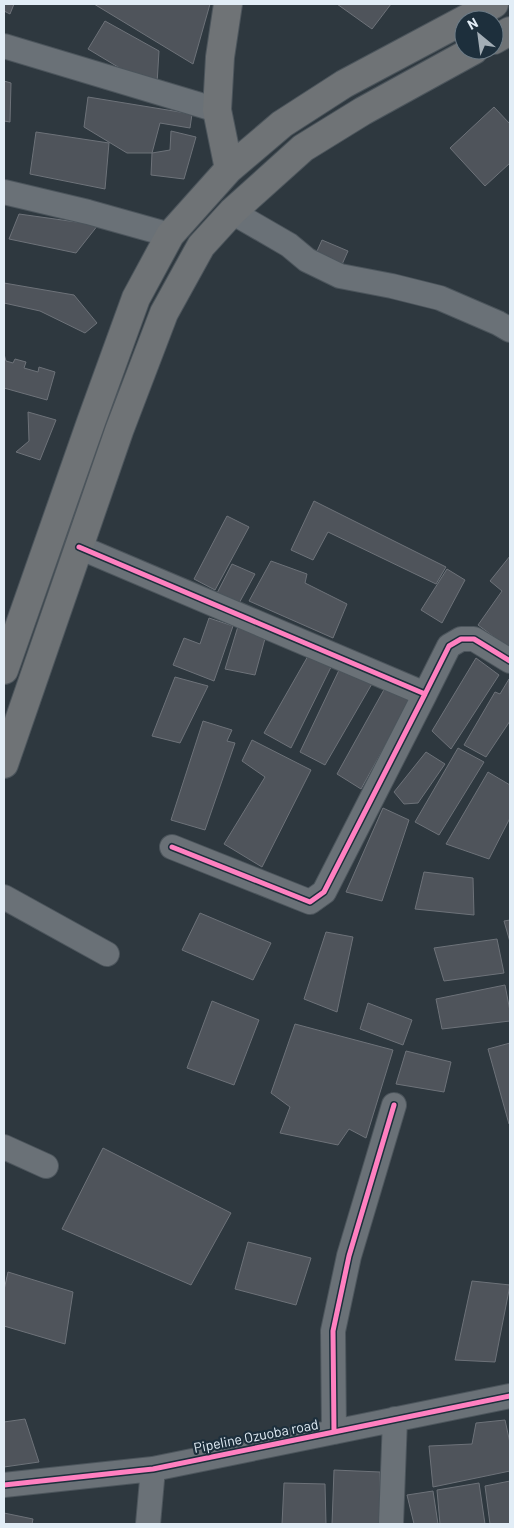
<svg xmlns="http://www.w3.org/2000/svg" width="514" height="1528" viewBox="0 0 514 1528" font-family="Barlow,sans-serif">
<style>
.building{fill:#4f545b;stroke:#6d7279}
.lines{fill:none;stroke-linecap:round;stroke-linejoin:round}
.street-casing{stroke:#4c555c;stroke-width:26}
.secondary-casing{stroke:#4c555c;stroke-width:30}
.street{stroke:#6a7177;stroke-width:24}
.secondary{stroke:#6f7376;stroke-width:28}
.cycleway-casing{stroke:#1d2f3c;stroke-width:8}
.cycleway{stroke:#ff80c0;stroke-width:5}
.labels{text-anchor:middle;stroke-width:4.5;stroke-linejoin:round;paint-order:stroke}
.street-label{font-size:14px;fill:#e2edf6;stroke:#1d2f3c}
</style>
<rect width="100%" height="100%" fill="#2e383f"/>
<path class="building" d="M4,4H14L10,14L4,11Z
M94,4H210L193,64Z
M337,4H391L372,29Z
M105,21L159,51L157,84L123,70L88,49Z
M4,81L11,83L10,122L4,121Z
M88,97L192,114L190,128L160,123L152,153H127L84,127Z
M494,107L510,124V163L485,186L450,148Z
M171,131L196,137L184,179L151,175L152,153L170,150Z
M36,132L109,143L105,189L30,174Z
M19,214L98,225L76,253L9,239Z
M322,240L348,251L340,269L314,258Z
M4,283L74,295L97,323L85,333L40,311L4,303Z
M4,354L6,361L13,363L15,359L26,362L24,368L38,372L39,367L55,372L47,400L4,388Z
M28,412L56,420L40,460L16,452L29,441Z
M314,501L446,567L436,584L328,532L313,560L291,550Z
M227,516L249,527L215,590L194,579Z
M510,556V647L509,648L478,625L502,591L490,581Z
M271,561L307,574L305,583L347,604L333,638L249,601Z
M232,564L255,574L237,607L215,597Z
M447,569L465,580L442,623L421,610Z
M209,618L233,626L214,681L173,665L184,638L200,644Z
M239,623L266,635L255,675L225,669Z
M308,656L333,663L291,748L264,733Z
M476,658L499,675L451,749L432,731Z
M340,668L373,682L325,765L300,752Z
M175,677L208,686L180,743L152,736Z
M509,679L510,721L486,757L464,745L495,692L500,694Z
M386,686L412,697L361,789L337,774Z
M203,721L232,730L227,741L235,743L205,830L171,820Z
M252,740L311,770L262,867L224,844L265,777L242,761Z
M458,748L484,762L439,835L415,822Z
M426,752L445,764L418,803L404,804L394,792Z
M488,772L510,785V818L489,859L446,844Z
M383,808L409,820L382,901L346,892Z
M424,872L473,878L474,915L415,909Z
M200,913L271,943L253,980L182,950Z
M510,920V942L504,921Z
M326,932L353,937L337,1012L304,999Z
M497,939L504,973L444,981L434,948Z
M505,985L510,1011V1021L442,1029L436,999Z
M212,1001L259,1020L234,1085L187,1068Z
M368,1003L412,1020L403,1045L360,1029Z
M295,1024L393,1050L366,1138L349,1129L338,1145L280,1133L290,1107L271,1093Z
M510,1043V1124H509L488,1049Z
M406,1051L451,1062L444,1092L396,1084Z
M103,1148L231,1213L191,1285L62,1229Z
M248,1242L311,1258L296,1305L235,1289Z
M8,1272L73,1292L65,1344L4,1326V1290Z
M472,1281L510,1285L495,1362L455,1360Z
M25,1419L39,1462L4,1467V1422Z
M505,1420L510,1443V1471L433,1487L429,1446L472,1444L476,1423Z
M334,1470L380,1472L381,1524H332Z
M510,1481V1524H490L485,1486Z
M284,1483L325,1484L326,1524H282Z
M479,1483L485,1524H440L437,1490Z
M433,1491L438,1524H414L407,1495Z
M4,1513L33,1519L32,1524H4Z"/>
<g class="lines">
<g class="street-casing">
<path id="street" d="M4,46L217,110
M4,192L88,212L170,235
M232,212L289,245L307,260L340,276L392,286L440,298L498,323L510,330
M79,547L425,694L449,646L461,639H474L510,661
M172,847L310,902L324,892L425,694
M4,897L107,954
M4,1147L46,1166
M334,1432L333,1331L349,1256L394,1105
M4,1485L153,1469L510,1396
M148,1524L153,1469
M391,1524L395,1419"/>
</g>
<g class="secondary-casing">
<path id="secondary" d="M228,4L220,57L217,110L229,169
M494,40L510,31
M4,670L91,422L136,298L170,235L229,169L282,124L344,84L494,4
M4,764L119,431L164,313L201,246L232,212L303,148L363,111L474,50"/>
</g>
<use href="#street" class="street"/>
<use href="#secondary" class="secondary"/>
<g class="cycleway-casing">
<path id="cycleway" d="M79,547L425,694L449,646L461,639H474L510,661
M172,847L310,902L324,892L425,694
M334,1432L333,1331L349,1256L394,1105
M4,1485L153,1469L510,1396"/>
</g>
<use href="#cycleway" class="cycleway"/>
</g>
<g class="labels">
<g class="street-label">
<text transform="translate(256 1436) rotate(-11)" y="5">Pipeline Ozuoba road</text>
</g>
</g>
<rect width="514" height="1528" fill="none" stroke="#e2edf6" stroke-width="10"/>
<g transform="translate(479 35) rotate(331)"><circle r="24" fill="#1d2f3c" stroke="#6c7b86"/>
<path d="M0-4L9 19L0 12L-9 19Z" fill="#a3aeb6"/>
<text y="-8" font-size="14" font-weight="bold" text-anchor="middle" fill="#e2edf6">N</text>
</g>
</svg>
